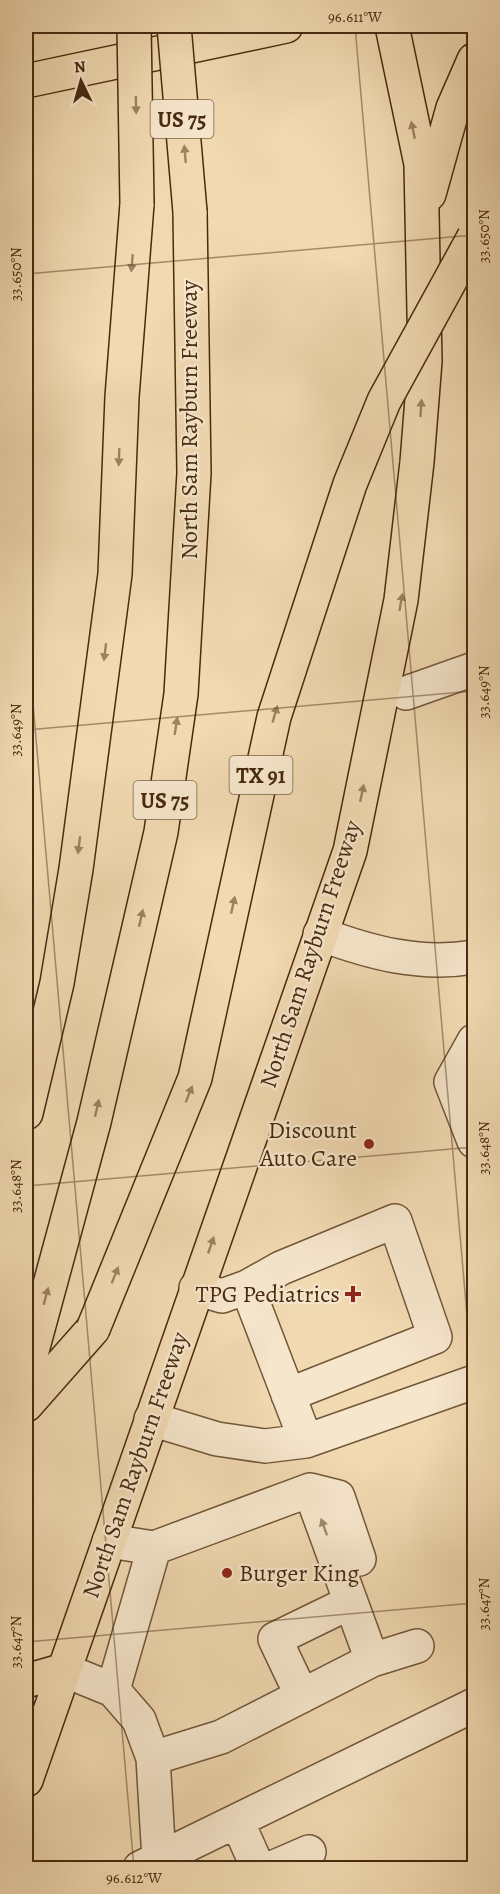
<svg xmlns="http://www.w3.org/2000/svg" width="500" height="1894" viewBox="0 0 500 1894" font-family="Alegreya,serif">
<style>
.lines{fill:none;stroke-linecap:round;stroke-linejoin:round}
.minor-casing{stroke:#725638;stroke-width:36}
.major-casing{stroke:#482a10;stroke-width:36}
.highway-casing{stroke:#482a10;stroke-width:36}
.minor{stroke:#f6e6cc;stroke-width:33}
.major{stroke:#f1d9b1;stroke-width:33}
.highway{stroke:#f1d9b1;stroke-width:33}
.highway-bridge-casing{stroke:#482a10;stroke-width:36;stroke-linecap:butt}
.highway-bridge{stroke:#f1d9b1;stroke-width:33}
.oneway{fill:#9c8260}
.oneway2{fill:#9f886e}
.ticks{fill:none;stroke:#482a10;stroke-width:1.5;stroke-opacity:0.45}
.poi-dot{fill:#8f2418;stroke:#f6e6cc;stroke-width:2}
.labels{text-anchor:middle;stroke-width:4.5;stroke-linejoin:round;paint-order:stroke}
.shield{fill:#f6e6cc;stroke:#7c6248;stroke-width:1.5}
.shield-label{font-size:22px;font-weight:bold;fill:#482a10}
.street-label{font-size:24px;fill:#482a10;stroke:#f6e6cc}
.poi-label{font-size:24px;fill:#482a10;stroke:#f6e6cc;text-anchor:end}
.neatline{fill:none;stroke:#482a10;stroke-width:2}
.ticks-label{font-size:15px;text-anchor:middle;fill:#482a10}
</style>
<rect width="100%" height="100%" fill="#f1d9b1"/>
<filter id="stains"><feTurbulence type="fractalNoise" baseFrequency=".00333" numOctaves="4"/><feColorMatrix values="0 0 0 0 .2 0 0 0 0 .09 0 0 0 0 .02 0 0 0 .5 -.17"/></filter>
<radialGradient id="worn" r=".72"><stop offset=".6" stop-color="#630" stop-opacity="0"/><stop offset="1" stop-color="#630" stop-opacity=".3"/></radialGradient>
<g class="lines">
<g class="minor-casing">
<path id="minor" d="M406,693L474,669
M320,934C371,953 420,966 474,957
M474,1041L451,1082L474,1141
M247,1287L281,1268L395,1221L435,1337L288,1395
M196,1288L222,1296L247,1287L306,1441
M151,1419L217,1439L265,1446L306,1441L474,1382
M310,1490L338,1497L359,1559
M109,1541L154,1548L310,1490L372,1660L417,1646
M64,1670L113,1690L139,1720L153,1758L159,1860
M113,1690L154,1548
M302,1696L275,1639L351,1602
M153,1758L221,1737L372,1660
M237,1821L258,1868
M140,1868L474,1705
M272,1868L309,1852"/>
</g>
<g class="major-casing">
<path id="major" d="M26,81L286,26
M429,194L453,108L474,60
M26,1681L64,1670
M26,1780L350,851L401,600L417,462L425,361L421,164L392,26"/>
</g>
<g class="highway-casing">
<path id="highway" d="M26,1113L57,983L76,869L115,574L122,397L137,204
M26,1373L94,1122L161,832L181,694L194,473L190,212
M26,1405L93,1329"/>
</g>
<use href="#minor" class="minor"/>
<use href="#major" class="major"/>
<use href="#highway" class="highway"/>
<g class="highway-bridge-casing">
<path id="highway-bridge" d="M134,26L137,204
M174,26L190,212
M93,1329L195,1078L274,717L350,484L384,401L474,237"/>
</g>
<use href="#highway-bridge" class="highway-bridge"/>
</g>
<defs><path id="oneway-solid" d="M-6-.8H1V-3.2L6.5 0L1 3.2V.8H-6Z" transform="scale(1.5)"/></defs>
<g class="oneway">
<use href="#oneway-solid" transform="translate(136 105) rotate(89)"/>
<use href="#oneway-solid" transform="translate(413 130) rotate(-102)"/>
<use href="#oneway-solid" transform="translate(185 154) rotate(-95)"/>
<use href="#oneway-solid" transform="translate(132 263) rotate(95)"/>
<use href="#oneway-solid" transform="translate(421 408) rotate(-86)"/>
<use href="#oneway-solid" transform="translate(119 457) rotate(92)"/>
<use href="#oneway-solid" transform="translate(401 602) rotate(-80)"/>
<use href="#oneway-solid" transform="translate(105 652) rotate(97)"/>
<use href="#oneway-solid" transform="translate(275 714) rotate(-74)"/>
<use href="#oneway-solid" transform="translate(176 726) rotate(-81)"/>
<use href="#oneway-solid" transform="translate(362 793) rotate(-78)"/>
<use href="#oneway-solid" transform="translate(79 845) rotate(97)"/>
<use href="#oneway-solid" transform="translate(233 905) rotate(-78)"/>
<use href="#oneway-solid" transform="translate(141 918) rotate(-77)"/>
<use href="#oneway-solid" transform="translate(189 1094) rotate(-68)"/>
<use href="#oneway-solid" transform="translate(97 1108) rotate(-77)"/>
<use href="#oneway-solid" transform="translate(211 1245) rotate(-71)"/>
<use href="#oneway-solid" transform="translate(115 1275) rotate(-68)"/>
<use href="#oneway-solid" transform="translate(46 1296) rotate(-75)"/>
</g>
<use class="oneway2" href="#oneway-solid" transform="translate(324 1527) rotate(-110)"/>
<path class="ticks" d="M355,26L474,1396M26,274L474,235M26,623L134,1868M26,730L474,691M26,1186L474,1147M26,1642L474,1603"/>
<g class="poi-dot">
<circle cx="369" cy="1144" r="6"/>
<path d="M350 1285h6v6h6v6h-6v6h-6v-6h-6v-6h6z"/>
<circle cx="227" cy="1573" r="6"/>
</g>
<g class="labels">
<g class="shield">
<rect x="150.5" y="100" width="63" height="38" rx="4.5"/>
<rect x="229.5" y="756" width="63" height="38" rx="4.5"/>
<rect x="133.5" y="781" width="63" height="38" rx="4.5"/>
</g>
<g class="shield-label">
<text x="182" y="127">US 75</text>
<text x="261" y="783">TX 91</text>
<text x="165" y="808">US 75</text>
</g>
<g class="street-label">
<text transform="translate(189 420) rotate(-90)" y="8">North Sam Rayburn Freeway</text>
<text transform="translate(310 954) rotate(-72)" y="8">North Sam Rayburn Freeway</text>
<text transform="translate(135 1465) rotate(-71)" y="8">North Sam Rayburn Freeway</text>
</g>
<g class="poi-label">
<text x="357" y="1138">Discount<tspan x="357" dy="28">Auto Care</tspan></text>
<text x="340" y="1302">TPG Pediatrics</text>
<text x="239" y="1581" text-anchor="start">Burger King</text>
</g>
</g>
<rect width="500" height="1894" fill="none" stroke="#f1d9b1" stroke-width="66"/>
<g transform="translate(81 81) rotate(355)" stroke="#f6e6cc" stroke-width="4.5" paint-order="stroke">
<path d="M0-4.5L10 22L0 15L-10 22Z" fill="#482a10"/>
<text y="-9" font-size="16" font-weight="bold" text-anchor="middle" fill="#482a10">N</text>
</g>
<rect x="33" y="33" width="434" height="1828" class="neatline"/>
<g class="ticks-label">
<text x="355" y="22">96.611°W</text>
<text transform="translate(484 236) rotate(-90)" y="5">33.650°N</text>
<text transform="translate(16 274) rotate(-90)" y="5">33.650°N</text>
<text transform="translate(484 692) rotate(-90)" y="5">33.649°N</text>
<text transform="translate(16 730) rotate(-90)" y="5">33.649°N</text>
<text transform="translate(484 1148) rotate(-90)" y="5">33.648°N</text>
<text transform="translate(16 1186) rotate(-90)" y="5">33.648°N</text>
<text transform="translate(484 1604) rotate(-90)" y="5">33.647°N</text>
<text transform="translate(16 1642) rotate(-90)" y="5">33.647°N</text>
<text x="134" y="1883">96.612°W</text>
</g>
<rect width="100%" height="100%" filter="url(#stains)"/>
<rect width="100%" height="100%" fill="url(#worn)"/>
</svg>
